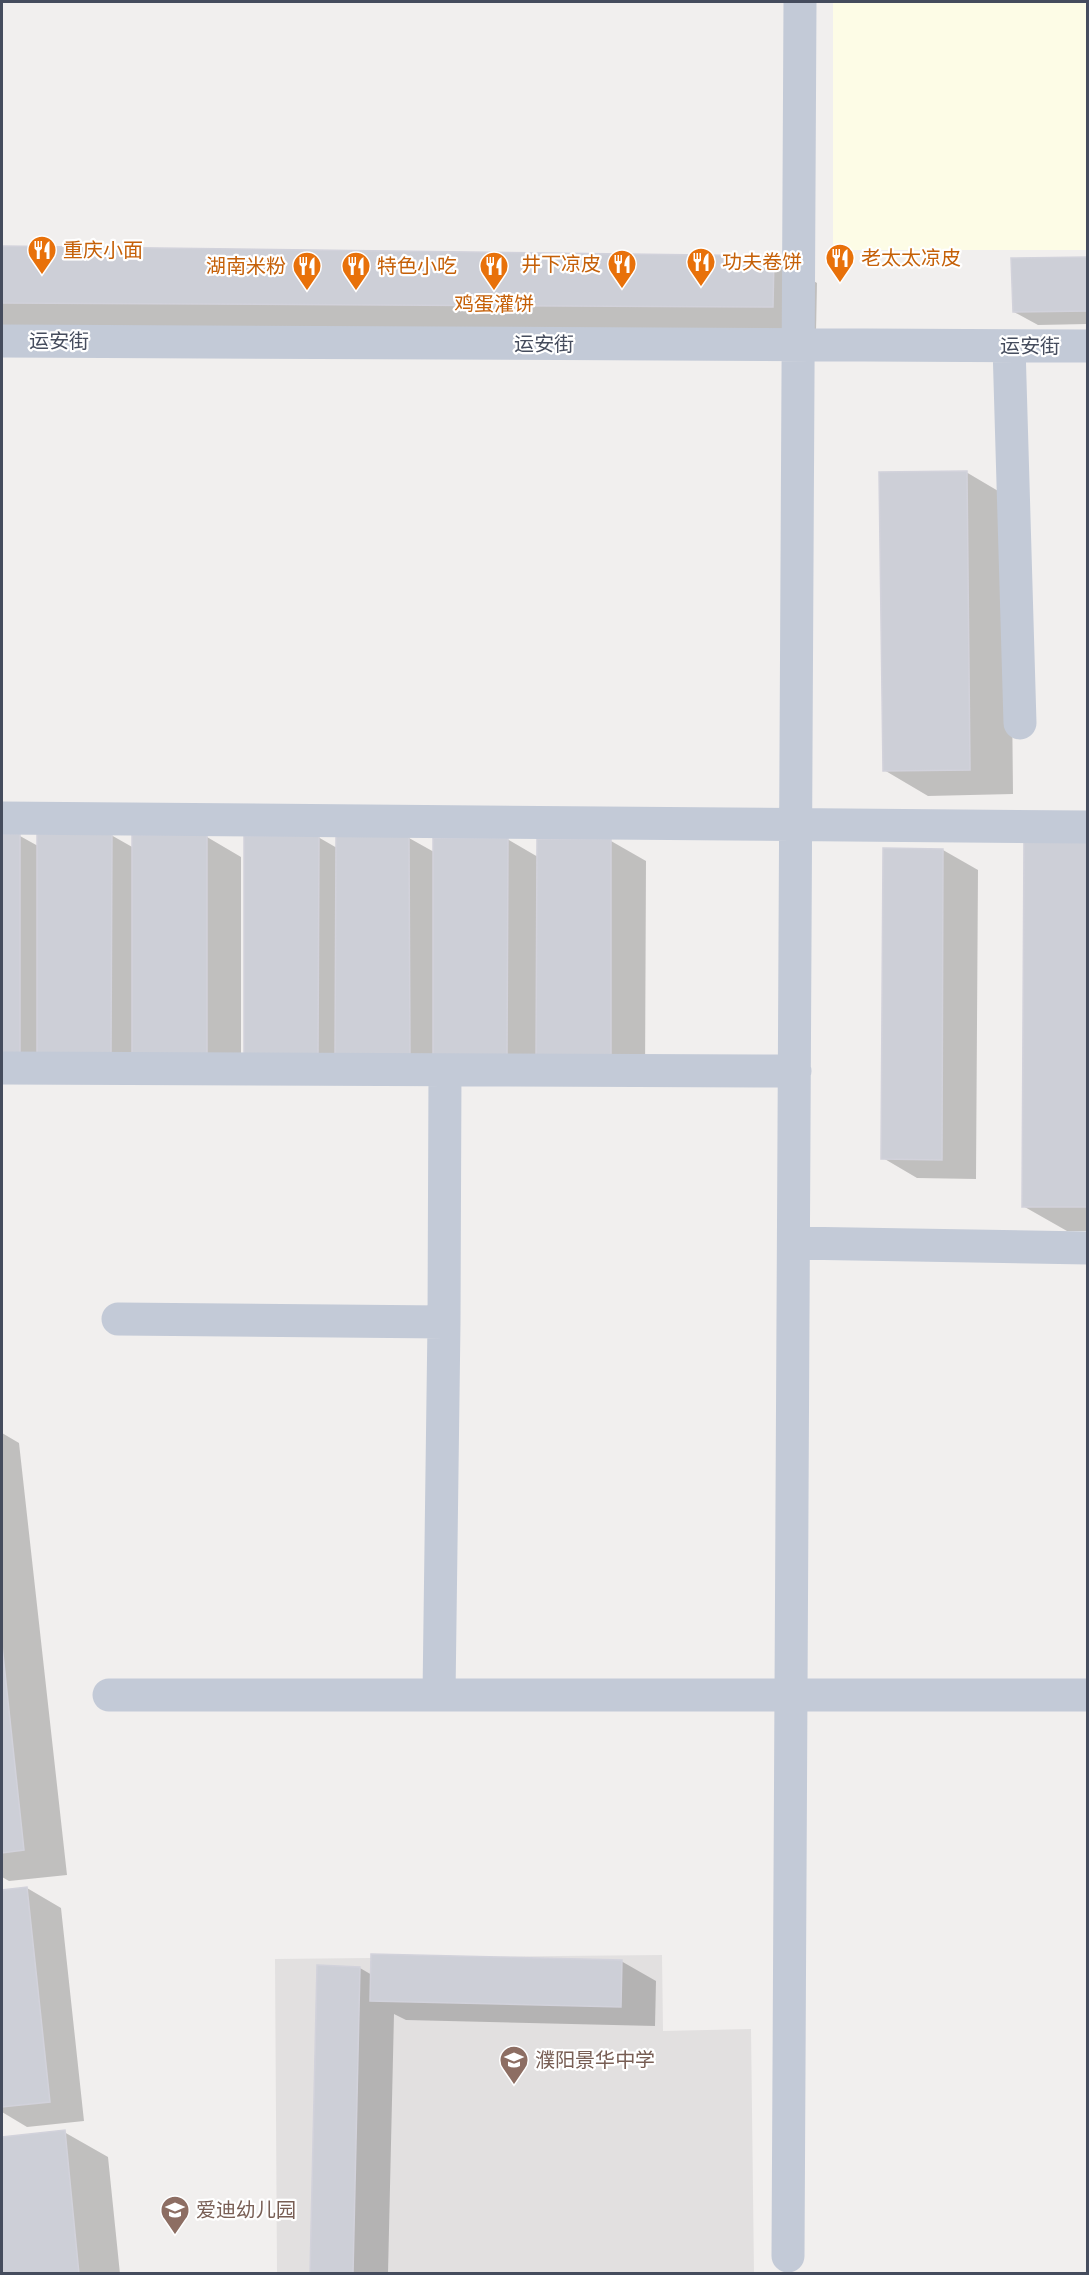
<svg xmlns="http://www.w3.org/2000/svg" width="1089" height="2275" viewBox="0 0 1089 2275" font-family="'Exo 2','Noto Sans SC',sans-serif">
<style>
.commercial{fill:#fdfce6}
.education{fill:#e2e0e0}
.shadow{fill:#0003}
.building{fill:#cdcfd7;stroke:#d2d2db;stroke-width:1.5}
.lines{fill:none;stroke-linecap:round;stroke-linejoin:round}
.minor{stroke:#c3cad7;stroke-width:33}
.labels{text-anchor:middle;stroke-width:4.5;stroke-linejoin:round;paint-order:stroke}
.food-label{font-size:20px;fill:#c56008;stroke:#fff;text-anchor:start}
.street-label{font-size:20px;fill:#454c5d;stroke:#fff}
.education-label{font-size:20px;fill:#785e54;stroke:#fff;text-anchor:start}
</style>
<rect width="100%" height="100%" fill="#f1efee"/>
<path class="commercial" d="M833,2H1087V250H833Z"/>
<path class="education" d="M662,1955L663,2031L751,2029L754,2273H277L275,1959Z"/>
<path class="shadow" d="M2,248L774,257L817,283L816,332L2,327Z
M1088,258V324L1038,325L1014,312Z
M966,472L1010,498L1013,794L928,796L884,770Z
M2,835L20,836L38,846L111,835L134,848L207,837L241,857V1077L2,1075Z
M318,837L337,848L409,838L434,852L507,839L538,857L611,841L646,861L645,1081L280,1078Z
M1088,838V1231H1067L1023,1206Z
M943,850L978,870L976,1179L917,1178L883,1158Z
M2,1433L19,1443L67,1875L9,1881L2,1877Z
M27,1888L61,1908L84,2121L27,2127L2,2112V1891Z
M621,1961L656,1981L655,2026L406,2020L394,2014L388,2274H311L318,1967L360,1968L372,1975Z
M64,2132L108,2157L120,2274H2V2138Z"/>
<path class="building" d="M2,246L774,256L773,307L2,303Z
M1088,257V311L1013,312L1011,258Z
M967,471L970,770L883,771L879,472Z
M2,834H20V1056H2Z
M37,834H112L111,1056H37Z
M132,835H207V1057H132Z
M244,836H319L318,1058L244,1059Z
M336,836H409L410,1059L335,1058Z
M1024,836H1088V1207H1022Z
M433,838H508L507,1060H433Z
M537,839H611V1062H536Z
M883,848L943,849L942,1160L881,1159Z
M2,1645L24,1850L2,1853Z
M27,1887L50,2102L2,2107V1890Z
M371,1954L622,1960L621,2007L370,2001Z
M317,1965L360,1967L353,2274H310Z
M65,2130L79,2274H2V2137Z"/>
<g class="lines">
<path class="minor" d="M2,341L1088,346
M1009,346L1020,723
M2,818L1088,827
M2,1068L795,1071
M794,1243L1088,1248
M118,1319L444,1322
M109,1695H1088
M439,1695L444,1322L445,1070
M788,2256L800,2"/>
</g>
<defs>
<g id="restaurant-pin" transform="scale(1.5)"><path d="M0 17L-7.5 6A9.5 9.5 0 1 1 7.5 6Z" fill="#e8710a" stroke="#fff"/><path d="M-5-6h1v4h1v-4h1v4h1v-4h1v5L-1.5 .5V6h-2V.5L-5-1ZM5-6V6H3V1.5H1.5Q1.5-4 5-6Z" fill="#fff"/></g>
<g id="school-pin" transform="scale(1.5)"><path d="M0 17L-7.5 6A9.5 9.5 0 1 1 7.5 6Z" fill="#8d6e63" stroke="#fff"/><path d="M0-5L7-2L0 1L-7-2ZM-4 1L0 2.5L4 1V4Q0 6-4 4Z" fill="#fff"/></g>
</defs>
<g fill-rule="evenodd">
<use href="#restaurant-pin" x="42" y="250"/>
<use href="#restaurant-pin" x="840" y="258"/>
<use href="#restaurant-pin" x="701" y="262"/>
<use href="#restaurant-pin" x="622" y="264"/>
<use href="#restaurant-pin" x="307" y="266"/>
<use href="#restaurant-pin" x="356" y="266"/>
<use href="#restaurant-pin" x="494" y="266"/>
<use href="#school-pin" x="514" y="2060"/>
<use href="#school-pin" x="175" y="2210"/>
</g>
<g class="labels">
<g class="food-label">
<text x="63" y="257">重庆小面</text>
<text x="861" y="265">老太太凉皮</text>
<text x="722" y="269">功夫卷饼</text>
<text x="601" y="271" text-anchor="end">井下凉皮</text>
<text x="286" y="273" text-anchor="end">湖南米粉</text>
<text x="377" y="273">特色小吃</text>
<text x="494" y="311" text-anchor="middle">鸡蛋灌饼</text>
</g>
<g class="street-label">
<text x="59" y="348">运安街</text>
<text x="544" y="351">运安街</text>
<text x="1030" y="353">运安街</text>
</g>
<g class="education-label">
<text x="535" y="2067">濮阳景华中学</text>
<text x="196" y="2217">爱迪幼儿园</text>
</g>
</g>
<rect width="1089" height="2275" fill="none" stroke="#454c5d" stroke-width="6"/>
</svg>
